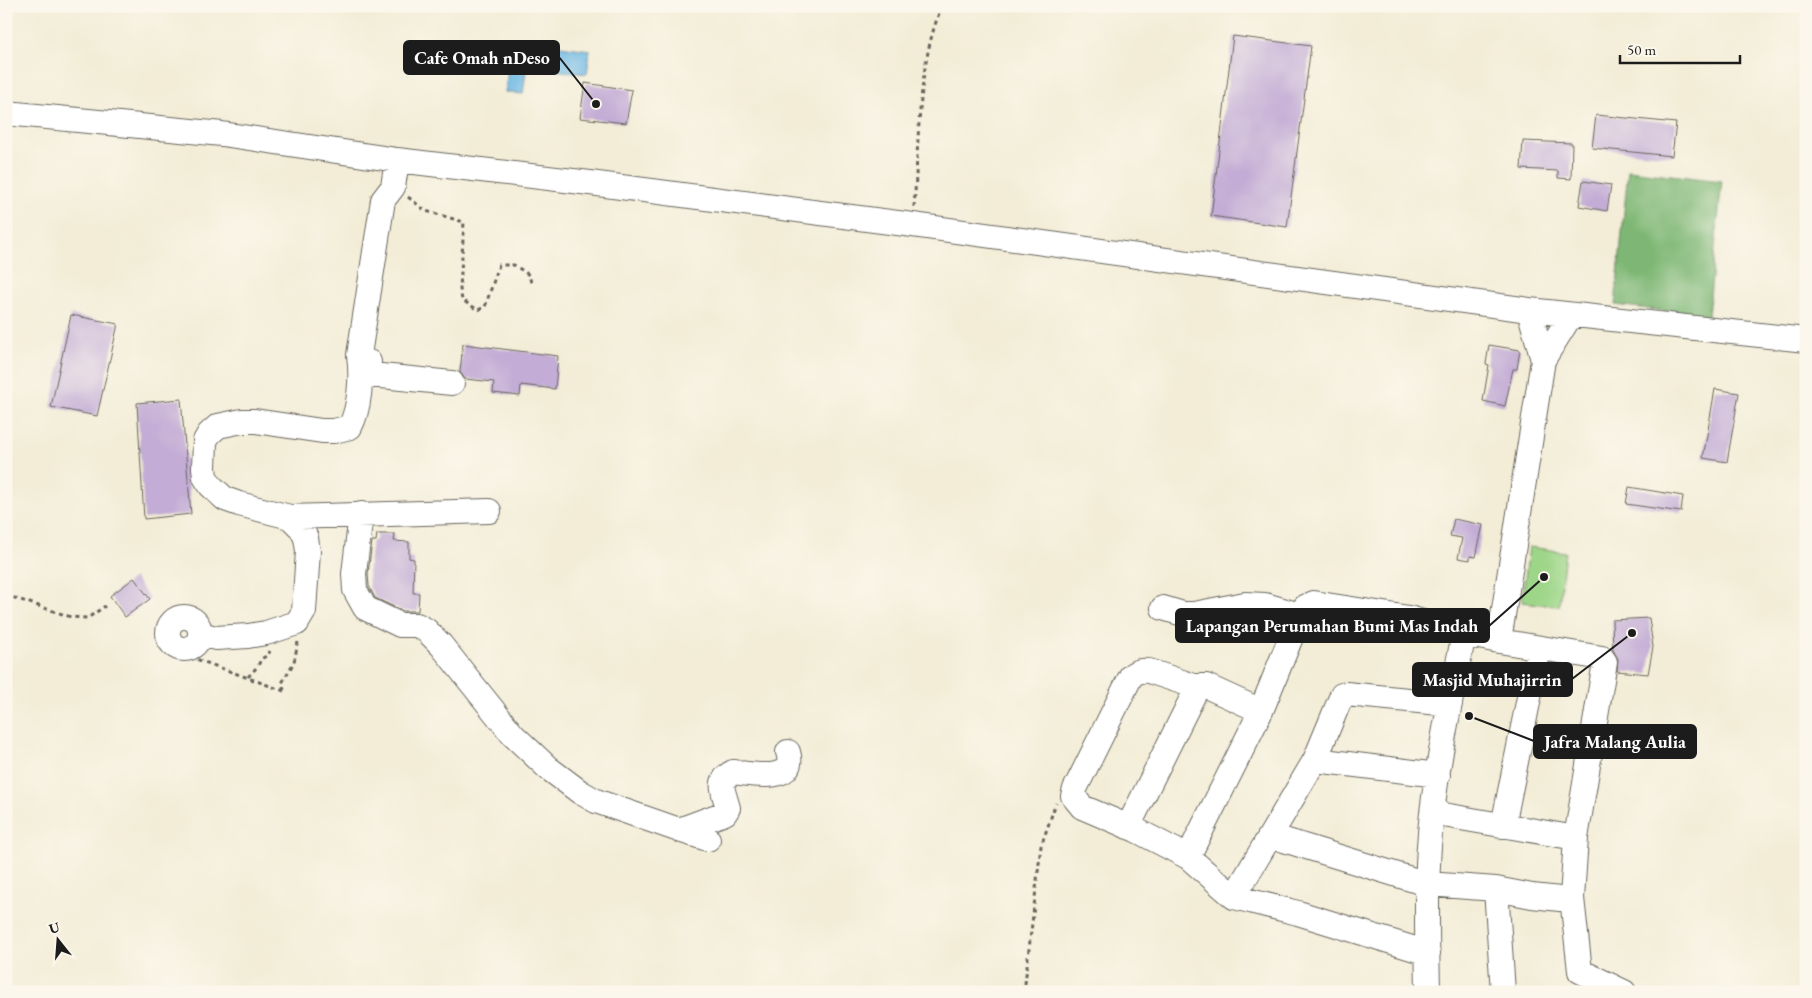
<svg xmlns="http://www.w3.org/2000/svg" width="1812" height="998" viewBox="0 0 1812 998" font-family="'EB Garamond',serif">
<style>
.green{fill:#9ed689;stroke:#5d7952}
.forest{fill:#7eb775;stroke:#4d6a48}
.water{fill:#6ab7e3;stroke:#436a80}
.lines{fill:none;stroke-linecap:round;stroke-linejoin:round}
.stream{stroke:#6ab7e3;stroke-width:5}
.building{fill:#c3acd5}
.minor-casing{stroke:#67655d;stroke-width:26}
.path{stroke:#67655d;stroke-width:3;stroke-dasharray:4 4;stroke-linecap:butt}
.minor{stroke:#fff;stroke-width:24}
.leader{fill:none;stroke:#1c1c1c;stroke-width:2}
.callout-dot{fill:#1c1c1c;stroke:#fbf7ec;stroke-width:2}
.callout{fill:#1c1c1c;stroke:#1c1c1c;stroke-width:2}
.callout-label{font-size:18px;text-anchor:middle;font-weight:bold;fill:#fff}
</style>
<rect width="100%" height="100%" fill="#fbf7ec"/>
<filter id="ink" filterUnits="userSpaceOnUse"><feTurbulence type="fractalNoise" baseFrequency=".02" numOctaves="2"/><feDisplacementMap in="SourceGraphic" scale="10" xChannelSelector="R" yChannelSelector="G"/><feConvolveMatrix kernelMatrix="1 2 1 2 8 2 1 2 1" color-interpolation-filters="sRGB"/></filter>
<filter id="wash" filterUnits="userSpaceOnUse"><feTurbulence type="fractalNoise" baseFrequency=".0096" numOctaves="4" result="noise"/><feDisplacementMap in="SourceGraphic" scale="20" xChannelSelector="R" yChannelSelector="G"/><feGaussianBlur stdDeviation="1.12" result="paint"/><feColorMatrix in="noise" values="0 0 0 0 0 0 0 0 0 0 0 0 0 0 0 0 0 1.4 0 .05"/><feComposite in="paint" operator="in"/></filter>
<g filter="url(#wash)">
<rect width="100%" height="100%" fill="#f3edd7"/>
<path class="green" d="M1529,547L1565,552L1559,606L1522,602Z"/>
<path class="forest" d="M1628,170L1722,181L1708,316L1615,305Z"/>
<path class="water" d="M512,39L530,42L523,94L505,92Z
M546,44L590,50L587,74L542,69Z"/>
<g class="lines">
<path class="stream" d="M6,990L10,992"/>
</g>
<g id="blocks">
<path class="building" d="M1233,36L1311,46L1287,227L1211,216Z
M585,83L632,90L626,123L580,118Z
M1596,115L1676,123L1672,156L1592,148Z
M1523,141L1572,143L1571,179L1558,178V171L1521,169Z
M1583,181L1611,185L1607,211L1579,206Z
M71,315L118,324L97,416L51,407Z
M463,344L558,356L555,389L521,385L520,396L493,393L494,382L465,379L460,372Z
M1489,345L1520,350L1517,369H1513L1505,406L1483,401L1489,365L1486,364Z
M1715,389L1739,393L1727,462L1703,458Z
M181,399L191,514L144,519L137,403Z
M1629,487L1683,496L1681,512L1626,504Z
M1454,519L1483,525L1476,557L1470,556V560L1458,558L1462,538L1450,536Z
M377,534H395L394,541L409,542V558L414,559L413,593H419L418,611H403L375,598L369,586L368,574L372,541H376Z
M134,578L150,599L125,617L110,596Z
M1649,618L1653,647L1648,674L1617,671L1618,659L1613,650L1612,620Z"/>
</g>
</g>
<g filter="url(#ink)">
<use href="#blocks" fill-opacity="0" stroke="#67655d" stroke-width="1"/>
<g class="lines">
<g class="minor-casing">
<path id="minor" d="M6,113L222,134L397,160L590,183L913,225L1529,310L1806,340
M397,160L393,187L383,200L359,355C362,376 360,408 350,427L334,431H322L255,421H242L218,426L209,434L205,441L204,468L205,477L211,486L225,499L239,504L290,517L489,511
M1543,360L1571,315
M369,362L361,374L452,383
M361,514L354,574L355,590L365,608L400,625H417L426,630L441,645L513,735L548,768L580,792L596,801L679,830L725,813L728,808C724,792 716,781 733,772C751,774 798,784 788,752
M1163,608L1183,614H1194L1245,604L1265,605L1300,615
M168 633a16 16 0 1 1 32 0a16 16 0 1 1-32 0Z
M201,634L216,638L248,636L266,633L297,623L304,611L308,551L306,538L301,528L290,517
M1499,641L1543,360L1529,310
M1197,687L1149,671C1142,670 1136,671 1131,676L1075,789L1073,796L1082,807L1136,830L1188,857L1234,897L1298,913L1428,953
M1315,760L1438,775
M1432,813L1576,838
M1503,826L1539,648
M1128,827L1198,686H1206L1261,711
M679,830L708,839
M1271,836L1427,884L1496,889L1532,896L1560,899L1572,898
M1188,857L1261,711L1300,615L1305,607L1314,603L1409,618L1464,634L1499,641L1602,658L1605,662L1576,838L1572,898L1580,971L1624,992
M1496,889L1503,992
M1234,897L1315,760L1342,695L1346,694L1450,704
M1428,992C1427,932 1425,873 1432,813C1439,753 1452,693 1464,634"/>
</g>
<path class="path" d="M408,197L426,211L464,222L460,289L462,300L478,310L485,307L499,265H514L529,275L532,286
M914,207C919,144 917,64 942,6
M6,595L71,617L88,618L105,606
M185,650L196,659L284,691
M248,677L258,666L261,659L268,655L270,651
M284,690L282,683L294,662L298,642
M1024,992L1041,846L1056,803"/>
<use href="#minor" class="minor"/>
</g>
</g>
<path class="leader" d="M596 104L559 57M1544 577L1489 626M1632 633L1572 679M1469 716L1534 741"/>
<g class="callout-dot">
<circle cx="596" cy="104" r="5"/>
<circle cx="1544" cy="577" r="5"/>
<circle cx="1632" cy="633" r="5"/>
<circle cx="1469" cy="716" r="5"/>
</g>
<g class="callout">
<rect x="404" y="41" width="155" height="33" rx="5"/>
<rect x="1176" y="609" width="313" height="33" rx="5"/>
<rect x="1413" y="663" width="159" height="33" rx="5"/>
<rect x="1534" y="725" width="162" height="33" rx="5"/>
</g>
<g class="callout-label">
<text x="482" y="64">Cafe Omah nDeso</text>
<text x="1332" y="632">Lapangan Perumahan Bumi Mas Indah</text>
<text x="1492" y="686">Masjid Muhajirrin</text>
<text x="1615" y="748">Jafra Malang Aulia</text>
</g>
<rect width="1812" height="998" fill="none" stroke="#fbf7ec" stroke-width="25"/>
<g transform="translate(58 940) rotate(343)" stroke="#fbf7ec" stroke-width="4" paint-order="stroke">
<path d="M0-4L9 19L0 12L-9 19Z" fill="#1c1c1c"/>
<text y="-8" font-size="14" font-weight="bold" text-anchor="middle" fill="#1c1c1c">U</text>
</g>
<path d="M1620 55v8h120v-8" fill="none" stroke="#1c1c1c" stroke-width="2.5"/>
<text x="1627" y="55" font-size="15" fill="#1c1c1c" stroke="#fbf7ec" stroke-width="4" paint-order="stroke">50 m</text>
</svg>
